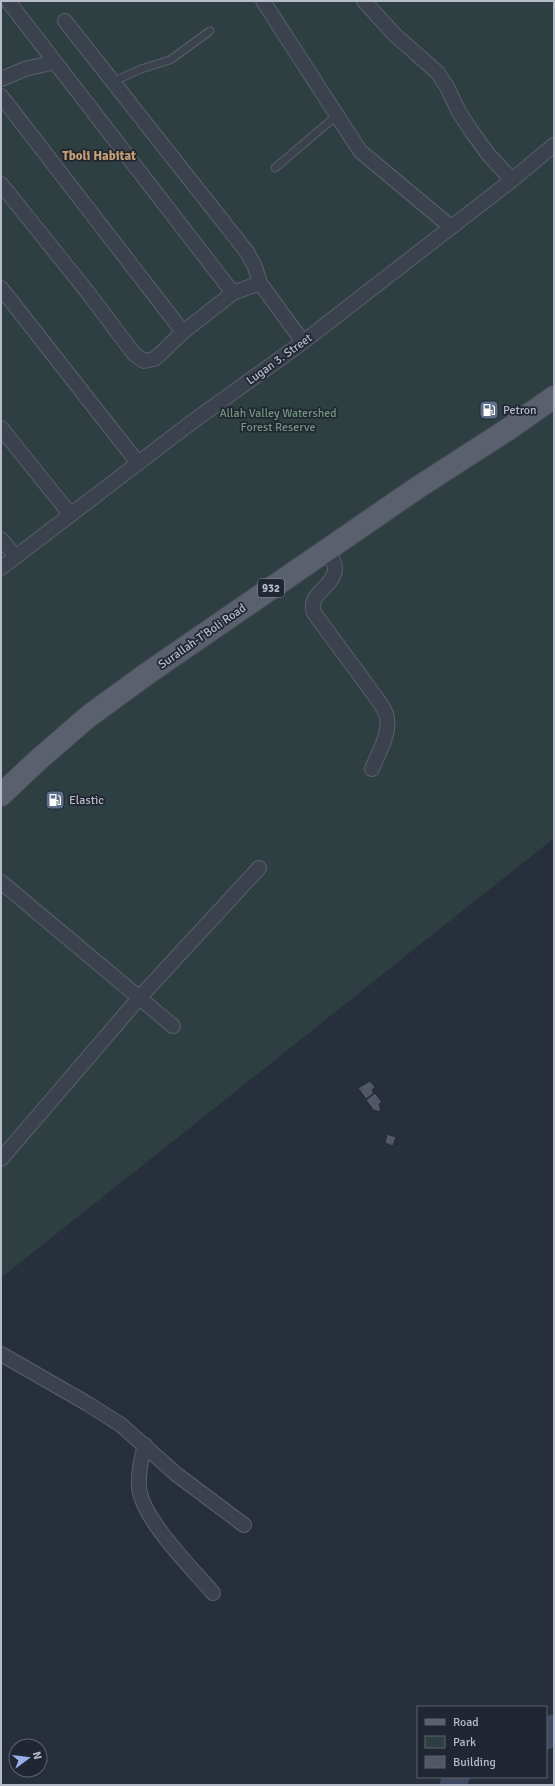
<svg xmlns="http://www.w3.org/2000/svg" width="555" height="1786" viewBox="0 0 555 1786" font-family="Signika,sans-serif">
<style>
.green{fill:#2e3f42}
.lines{fill:none;stroke-linecap:round;stroke-linejoin:round}
.river{stroke:#404b63;stroke-width:25}
.building{fill:#515767;stroke:#222834}
.lane-casing{stroke:#595f6b;stroke-width:9}
.street-casing{stroke:#595f6b;stroke-width:16}
.primary-casing{stroke:#454a56;stroke-width:24}
.lane{stroke:#3b414d;stroke-width:7}
.street{stroke:#3b414d;stroke-width:14}
.primary{stroke:#5a606d;stroke-width:22}
.labels{text-anchor:middle;stroke-width:3.5;stroke-linejoin:round;paint-order:stroke}
.shield{fill:#202632;stroke:#8a8f9b;stroke-width:1}
.shield-label{font-size:11px;font-weight:bold;fill:#b8bcc8}
.street-label{font-size:12px;fill:#b8bcc8;stroke:#202632}
.poi-label{font-size:12px;fill:#b8bcc8;stroke:#202632;text-anchor:start}
.park-label{font-size:12px;fill:#71967d;stroke:#202632}
.neighbourhood-label{font-size:13px;font-weight:bold;fill:#c9a071;stroke:#202632}
</style>
<rect width="100%" height="100%" fill="#282f3c"/>
<path class="green" d="M1,1H554V838L1,1278Z"/>
<g class="lines">
<path class="river" d="M546,1737L554,1727
M452,1785L457,1777"/>
</g>
<path class="building" d="M370,1081L375,1087L372,1090L374,1093L366,1099L358,1088Z
M375,1093L382,1102L379,1104L381,1110L378,1112L376,1110L374,1111L366,1100Z
M387,1134L396,1137L393,1146L385,1143Z"/>
<g class="lines">
<g class="lane-casing">
<path id="lane" d="M112,82L141,69L170,60L210,31
M275,168L336,116"/>
</g>
<g class="street-casing">
<path id="street" d="M8,1L233,293
M263,1L360,151L451,227
M364,1L394,34L438,73L447,87L459,112L472,132L488,154L512,180
M65,21L247,252L255,267L260,283L303,342
M1,79L25,69L55,62
M1,96L183,332
M1,184L89,294L134,354L144,361L154,359L159,355L183,332L233,293L260,283
M1,288L138,463
M1,428L70,514
M1,539L15,556
M327,550C330,556 336,563 335,570C333,588 307,593 314,613L378,700C381,704 384,709 386,714C392,732 378,753 372,769
M1,568L188,425L303,342L512,180L554,145
M1,882L173,1026
M1,1159L140,997L259,868
M1,1354L88,1404L121,1425L176,1474L244,1525
M145,1445C141,1459 138,1473 139,1488C143,1520 191,1567 213,1593"/>
</g>
<g class="primary-casing">
<path id="primary" d="M1,795L38,760L89,716L148,673L417,488L510,428L554,397"/>
</g>
<use href="#lane" class="lane"/>
<use href="#street" class="street"/>
<use href="#primary" class="primary"/>
</g>
<defs>
<g id="fuel-square" transform="scale(1)"><rect x="-9" y="-9" width="18" height="18" rx="4" fill="#5c6f8a" stroke="#202632"/><path d="M-5.5-6h7V0h2V4h1.3V-2.5L3-4.5l.8-.8L6-3V5H2.5V1h-1V6h-7ZM-4.2-4.7v3.2H.2V-4.7Z" fill="#fff"/></g>
</defs>
<g fill-rule="evenodd">
<use href="#fuel-square" x="489" y="410"/>
<use href="#fuel-square" x="55" y="800"/>
</g>
<g class="labels">
<rect class="shield" x="258" y="579" width="26" height="18" rx="3"/>
<g class="shield-label">
<text x="271" y="592">932</text>
</g>
<g class="street-label">
<text transform="translate(279 359) rotate(-36)" y="4">Lugan 3. Street</text>
<text transform="translate(202 636) rotate(-35)" y="4">Surallah-T'Boli Road</text>
</g>
<g class="poi-label">
<text x="503" y="414">Petron</text>
<text x="69" y="804">Elastic</text>
</g>
<g class="park-label">
<text x="278" y="417">Allah Valley Watershed<tspan x="278" dy="14">Forest Reserve</tspan></text>
</g>
<g class="neighbourhood-label">
<text x="99" y="160">Tboli Habitat</text>
</g>
</g>
<rect width="555" height="1786" fill="none" stroke="#b8bcc8" stroke-width="4"/>
<rect x="417" y="1706" width="130" height="72" fill="#202632" stroke="#5d626e"/>
<rect x="425" y="1719" width="20" height="6" fill="#5a606d" stroke="#5d626e"/>
<text x="453" y="1726" font-size="12" fill="#b8bcc8">Road</text>
<rect x="425" y="1736" width="20" height="12" fill="#2e3f42" stroke="#5d626e"/>
<text x="453" y="1746" font-size="12" fill="#b8bcc8">Park</text>
<rect x="425" y="1756" width="20" height="12" fill="#515767" stroke="#5d626e"/>
<text x="453" y="1766" font-size="12" fill="#b8bcc8">Building</text>
<g transform="translate(28 1758) rotate(75)"><circle r="19" fill="#202632" stroke="#5d626e"/>
<path d="M0-3L7 15L0 10L-7 15Z" fill="#98b0ec"/>
<text y="-6" font-size="11" font-weight="bold" text-anchor="middle" fill="#b8bcc8">N</text>
</g>
</svg>
